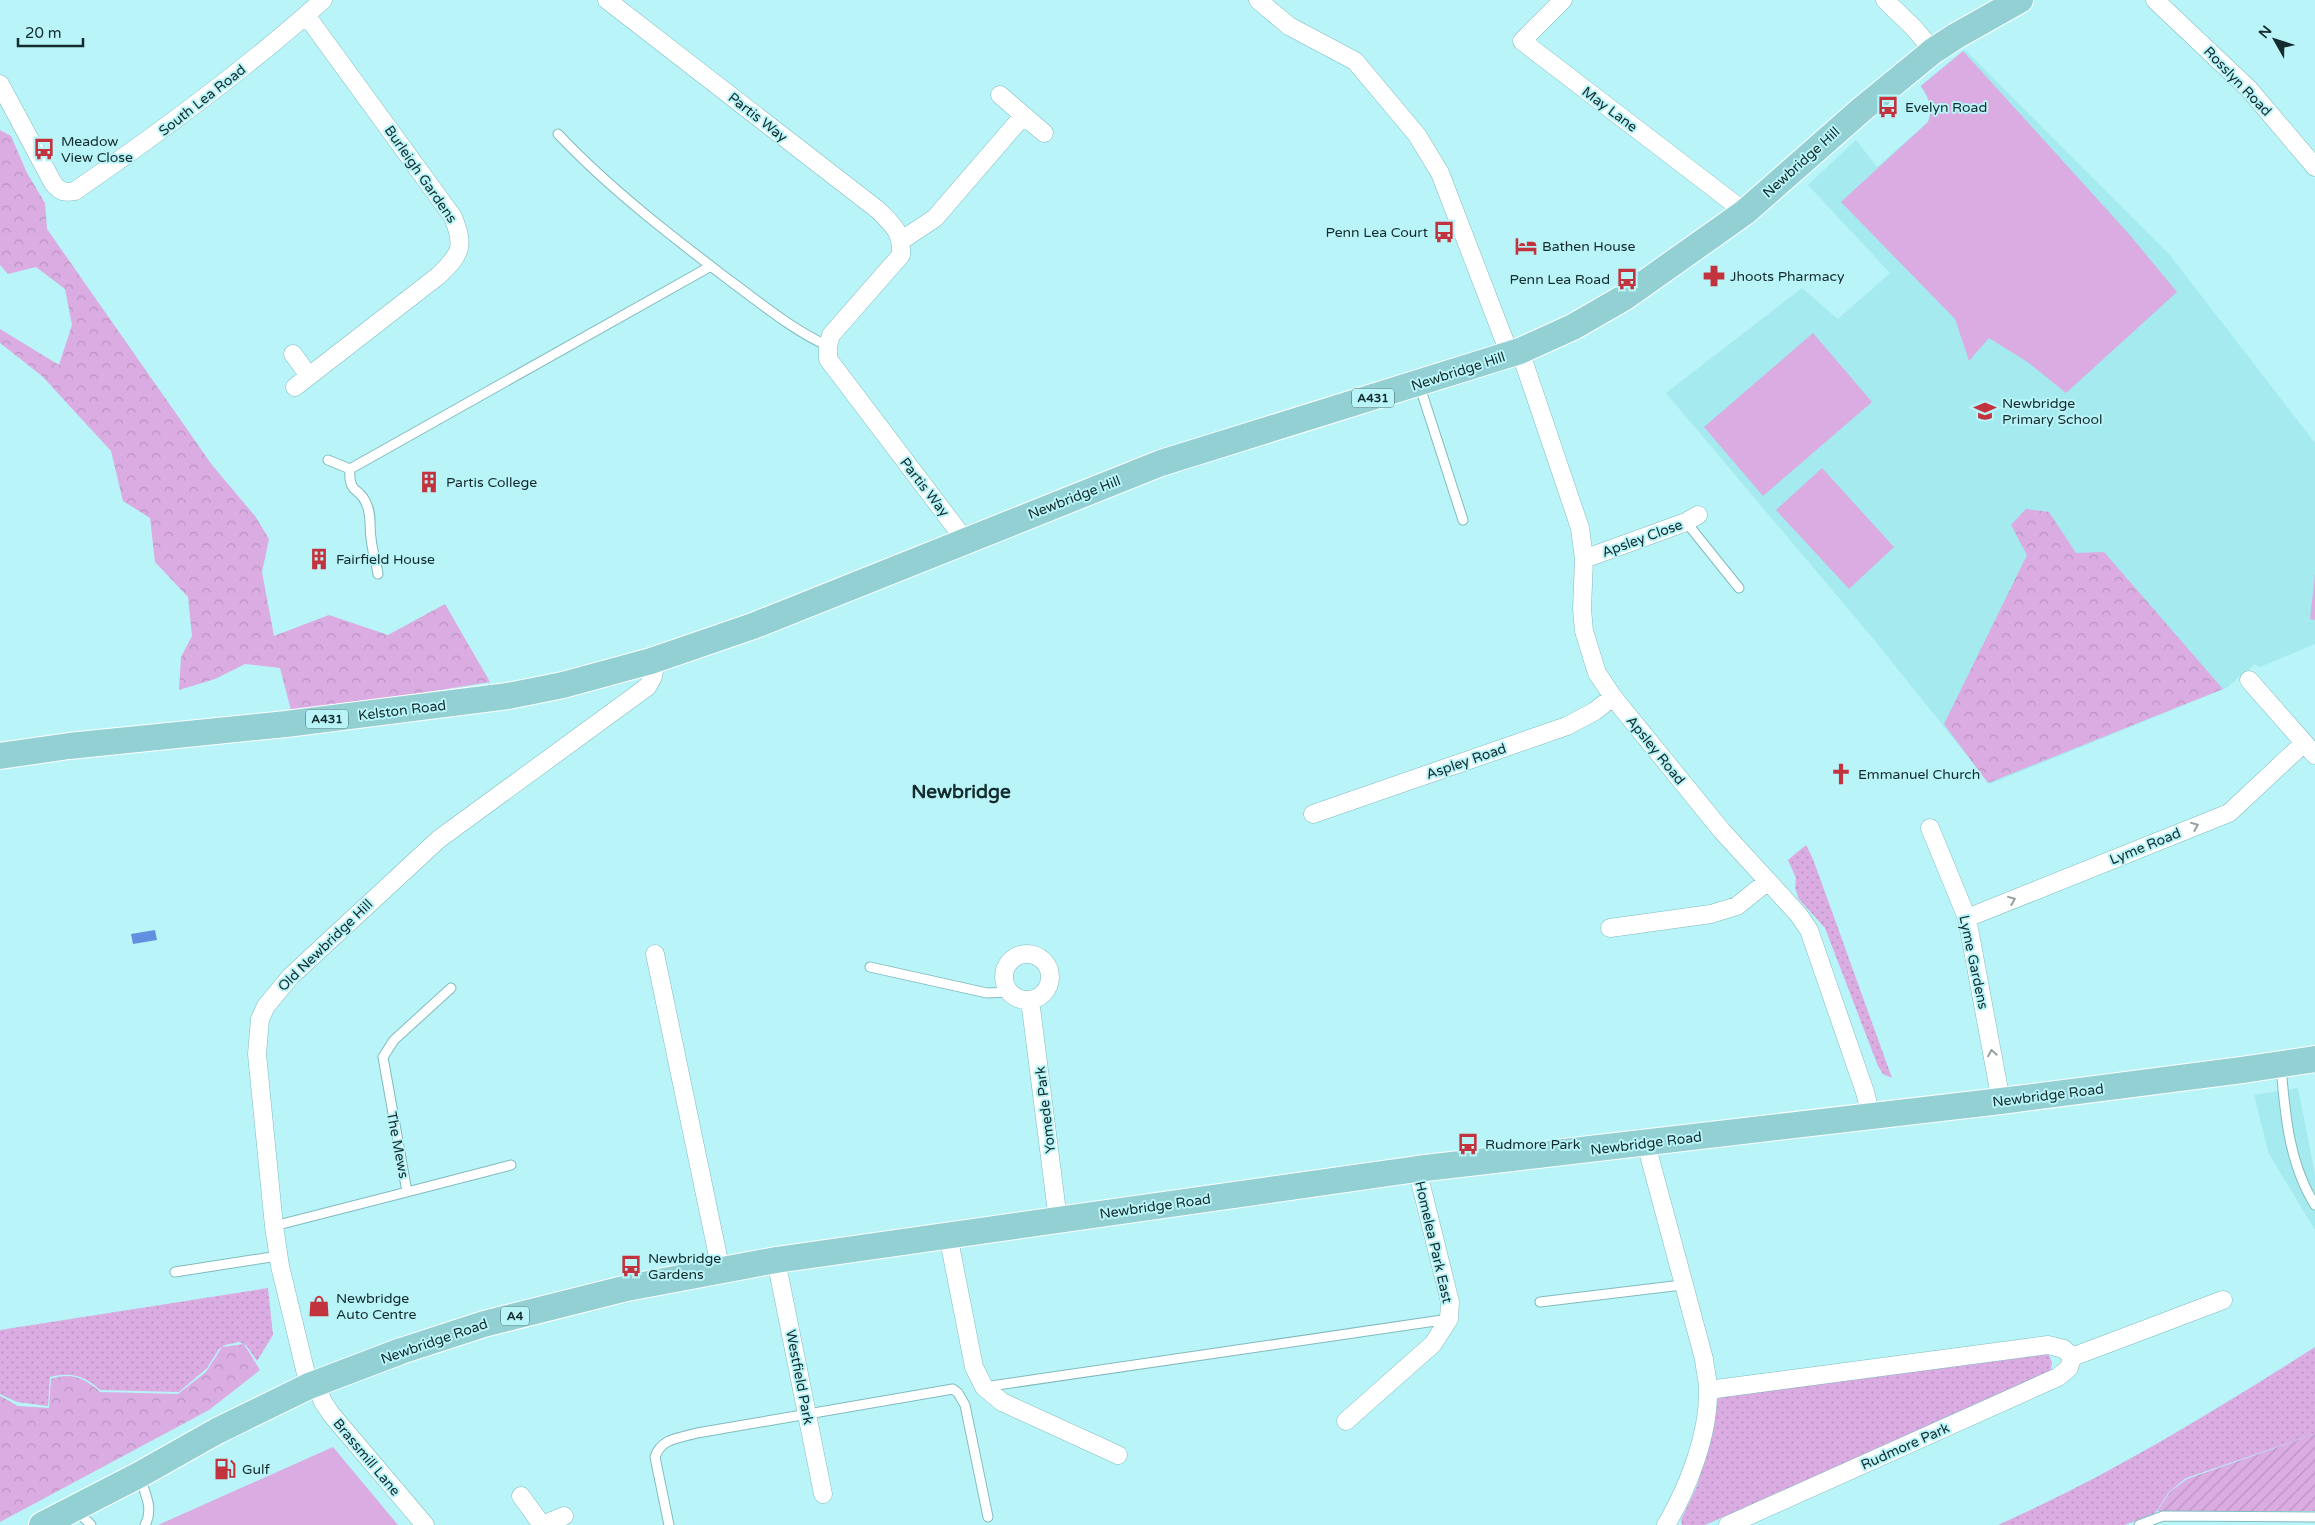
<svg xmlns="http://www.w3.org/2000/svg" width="2315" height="1525" viewBox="0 0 2315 1525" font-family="'Varela Round',sans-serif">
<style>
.built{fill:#a4eaee}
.grass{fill:url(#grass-dots)}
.forest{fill:url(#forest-crowns)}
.park{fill:#daace2}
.garden{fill:url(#garden-furrows)}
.water{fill:#638fe0}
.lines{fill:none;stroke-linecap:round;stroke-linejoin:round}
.lane-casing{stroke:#81bbbf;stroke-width:11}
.street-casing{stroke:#81bbbf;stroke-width:19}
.primary-casing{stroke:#fff;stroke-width:28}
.lane{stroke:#fff;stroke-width:9}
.street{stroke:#fff;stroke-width:18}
.primary{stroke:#92d0d4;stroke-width:26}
.oneway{stroke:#95a0a0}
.labels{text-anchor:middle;stroke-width:4;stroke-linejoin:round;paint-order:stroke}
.shield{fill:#b9f4f8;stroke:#46686a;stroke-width:1}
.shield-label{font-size:12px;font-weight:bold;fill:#142c2d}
.street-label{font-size:14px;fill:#142c2d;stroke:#b9f4f8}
.poi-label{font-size:14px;fill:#142c2d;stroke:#b9f4f8;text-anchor:start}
.district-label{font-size:19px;font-weight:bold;fill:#142c2d;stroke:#b9f4f8}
</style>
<defs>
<pattern id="grass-dots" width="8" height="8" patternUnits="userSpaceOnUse" patternTransform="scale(1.25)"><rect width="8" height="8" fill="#daace2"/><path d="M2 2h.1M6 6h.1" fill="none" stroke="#ba94c2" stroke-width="1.8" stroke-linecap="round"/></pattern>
<pattern id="forest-crowns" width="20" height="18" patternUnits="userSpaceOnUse" patternTransform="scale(1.25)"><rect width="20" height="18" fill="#daace2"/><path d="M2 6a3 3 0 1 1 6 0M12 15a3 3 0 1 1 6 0" fill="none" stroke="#ba94c2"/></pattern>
<pattern id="garden-furrows" width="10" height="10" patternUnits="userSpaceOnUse" patternTransform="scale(1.25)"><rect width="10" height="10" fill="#daace2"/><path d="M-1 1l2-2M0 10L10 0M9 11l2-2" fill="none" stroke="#ba94c2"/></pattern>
</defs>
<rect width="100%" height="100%" fill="#b9f4f8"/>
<path class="built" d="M1965,50L2169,254L2315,443V644L2260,667L2255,664L2226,688L1990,784L1871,636L1666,393L1802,288L1838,319L1890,273L1808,185L1856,140L1877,167L1928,122L1931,112L1927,97L1920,86Z
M2298,1088L2315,1175V1230L2269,1154L2254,1095Z"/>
<path class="grass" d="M1806,845L1813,859L1892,1078L1883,1074L1878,1066L1825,928L1799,899L1795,888L1796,878L1788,860Z
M268,1288L273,1335L257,1361L246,1345L239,1342L225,1345L219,1349L207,1368L179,1392L100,1390C84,1375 71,1372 50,1377L48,1406L17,1402L0,1394V1330Z
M2315,1347V1434L2186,1478L2169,1492L2155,1513L2125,1525H1998C2108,1476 2213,1412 2315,1347Z
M2041,1353L2049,1355L2052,1363L2050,1372L2044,1377L1705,1525H1682L1681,1520L1697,1486L1710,1442L1717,1399L1728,1395Z"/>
<path class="forest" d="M0,130L11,136L27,173L45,203L47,229L212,465L255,516L269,539L262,572L274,636L329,615L388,635L445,604L490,682L292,714L280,668L245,664L215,679L179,690L181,657L192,636L188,597L155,562L150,518L123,501L111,451L42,376L0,343V329L59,365L72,325L65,289L36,267L8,274L0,265Z
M2026,509L2049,512L2076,553L2104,552L2223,689L1988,783L1944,724L2027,555L2011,525Z
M244,1344L260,1370L209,1410L0,1522V1396L18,1406L49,1408L51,1379C71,1372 85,1378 100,1392L178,1394L206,1372L222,1347Z"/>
<path class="park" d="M1963,51L2129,234L2177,292L2066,393L2029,363L1989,338L1969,361L1955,319L1841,202L1928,122C1933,108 1929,98 1921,86Z
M1813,333L1872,402L1763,496L1704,427Z
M1822,468L1894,547L1849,589L1776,510Z
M2315,574V620L2310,619Z
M333,1447L398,1525H158Z"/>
<path class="garden" d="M2315,1434V1511H2157L2170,1492L2187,1479Z"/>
<path class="water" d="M155,930L157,940L133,944L131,934Z"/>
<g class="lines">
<g class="lane-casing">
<path id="lane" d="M558,134C609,188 670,235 729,280C762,304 791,329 828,346
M1419,384L1463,520
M328,460L350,469L711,266
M350,469C348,495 360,487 366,503C372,514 369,526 371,538C372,550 376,562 378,574
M1686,522L1739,588
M870,967L987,993L1010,992
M2281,1067C2285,1114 2289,1164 2315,1205
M407,1192L511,1165
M274,1226L407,1192L383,1057L394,1040L451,988
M175,1272L278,1256
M1540,1302L1682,1285
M984,1387L1449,1319
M140,1477C145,1494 154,1509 145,1525
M77,1511L91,1525
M669,1525L655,1457C661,1438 680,1438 697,1433L953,1389L958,1393L965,1405L988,1517
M2139,1525L2163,1516L2315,1517"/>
</g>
<g class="street-casing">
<path id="street" d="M607,0L878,210C894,226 902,232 901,255L831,335L828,346V359L965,540
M1258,0L1289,26L1355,61L1417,135L1440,173L1510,355
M1563,0L1522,41L1745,212
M1885,0L1914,28L1933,51
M2155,0L2249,89L2315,167
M0,84L53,183C60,192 65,193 75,191C162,131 245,70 323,0
M1000,95L1044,133
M902,240L935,218L1023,116
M1520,351L1580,528L1584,559L1582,609L1584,631L1597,673L1613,697L1722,831L1798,914L1809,930L1865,1092L1871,1116
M293,354L309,376
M295,387L438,276C461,254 465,247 453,217L306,15
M1584,559L1686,522L1698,515
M2249,680L2315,755
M1313,814L1567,726L1595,711L1613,697
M1930,828L1967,918L2001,1101
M1967,918L2229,813L2304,743
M1610,928L1711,914L1737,906L1768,881
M1004 977a23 23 0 1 1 46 0a23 23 0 1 1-46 0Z
M655,954L721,1271
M1030,1000L1058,1220
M1646,1144L1704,1359C1705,1369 1708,1380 1708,1390C1709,1434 1688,1488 1666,1525
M948,1235L974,1367L984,1387L1002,1402L1118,1455
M776,1260L823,1494
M2072,1357L2223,1300
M316,1384L323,1402L331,1414L425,1525
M309,1386L280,1266L274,1226L257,1054L260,1019L266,1006L291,976L439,839L647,687C654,677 656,672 651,661
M1708,1390L2048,1345L2064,1349L2072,1357L2069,1368L2058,1377L1728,1525
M1346,1421L1433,1344L1449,1319L1450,1302L1417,1169
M521,1496L542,1525
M542,1525L564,1516"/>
</g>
<g class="primary-casing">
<path id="primary" d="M0,756L69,746L286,724L508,696L563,685L651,661L753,626L1161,463L1520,351L1573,327L1625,297L1745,212L1861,110L1933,51L1956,36L2020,0
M42,1525L139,1475L217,1431L309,1386L401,1351L484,1324L627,1288L776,1260L1417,1169L2001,1101L2242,1070L2315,1059"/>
</g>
<use href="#lane" class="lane"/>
<use href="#street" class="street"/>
<use href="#primary" class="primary"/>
</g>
<defs><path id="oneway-chevron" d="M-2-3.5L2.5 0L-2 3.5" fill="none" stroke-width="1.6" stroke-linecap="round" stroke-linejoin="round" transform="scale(1.25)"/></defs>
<g class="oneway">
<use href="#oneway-chevron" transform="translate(2195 826) rotate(-22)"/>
<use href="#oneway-chevron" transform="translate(2012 900) rotate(-22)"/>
<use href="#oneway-chevron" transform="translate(1992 1053) rotate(-100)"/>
</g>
<defs>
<g id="bus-bare" transform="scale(1.725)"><path d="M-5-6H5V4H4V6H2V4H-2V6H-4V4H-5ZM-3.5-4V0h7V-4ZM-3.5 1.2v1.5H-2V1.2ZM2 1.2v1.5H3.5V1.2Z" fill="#c3333e" stroke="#b9f4f8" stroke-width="2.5" paint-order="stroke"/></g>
<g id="hotel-bare" transform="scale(1.725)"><path d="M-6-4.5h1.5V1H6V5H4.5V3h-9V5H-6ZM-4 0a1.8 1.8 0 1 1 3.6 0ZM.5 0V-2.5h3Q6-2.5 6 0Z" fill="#c3333e" stroke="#b9f4f8" stroke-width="2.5" paint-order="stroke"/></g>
<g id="pharmacy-bare" transform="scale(1.725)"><path d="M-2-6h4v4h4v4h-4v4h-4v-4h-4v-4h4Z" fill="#c3333e" stroke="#b9f4f8" stroke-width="2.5" paint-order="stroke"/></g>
<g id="school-bare" transform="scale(1.725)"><path d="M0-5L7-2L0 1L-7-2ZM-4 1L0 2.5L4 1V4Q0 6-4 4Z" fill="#c3333e" stroke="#b9f4f8" stroke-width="2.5" paint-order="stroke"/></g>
<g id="building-bare" transform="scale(1.725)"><path d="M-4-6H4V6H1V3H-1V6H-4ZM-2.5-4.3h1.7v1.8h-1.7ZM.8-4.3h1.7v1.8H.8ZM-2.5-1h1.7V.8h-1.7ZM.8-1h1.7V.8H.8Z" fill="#c3333e" stroke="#b9f4f8" stroke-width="2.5" paint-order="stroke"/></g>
<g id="church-bare" transform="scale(1.725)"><path d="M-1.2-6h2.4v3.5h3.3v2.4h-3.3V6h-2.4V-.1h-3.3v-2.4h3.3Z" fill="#c3333e" stroke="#b9f4f8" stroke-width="2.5" paint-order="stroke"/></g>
<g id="shop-bare" transform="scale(1.725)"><path d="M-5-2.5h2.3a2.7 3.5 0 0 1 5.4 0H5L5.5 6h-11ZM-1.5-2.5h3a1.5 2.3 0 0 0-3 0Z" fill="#c3333e" stroke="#b9f4f8" stroke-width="2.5" paint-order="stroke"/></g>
<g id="fuel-bare" transform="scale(1.725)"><path d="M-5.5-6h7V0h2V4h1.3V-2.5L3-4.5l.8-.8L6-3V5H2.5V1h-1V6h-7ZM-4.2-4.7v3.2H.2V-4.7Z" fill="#c3333e" stroke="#b9f4f8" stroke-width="2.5" paint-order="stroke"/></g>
</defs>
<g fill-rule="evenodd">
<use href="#bus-bare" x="1888" y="107"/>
<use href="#bus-bare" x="44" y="149"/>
<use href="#bus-bare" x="1444" y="232"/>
<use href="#hotel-bare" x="1526" y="246"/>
<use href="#pharmacy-bare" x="1714" y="276"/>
<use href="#bus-bare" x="1627" y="279"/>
<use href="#school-bare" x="1985" y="411"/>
<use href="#building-bare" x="429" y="482"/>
<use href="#building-bare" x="319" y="559"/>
<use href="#church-bare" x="1841" y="774"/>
<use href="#bus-bare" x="1468" y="1144"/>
<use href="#bus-bare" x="631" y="1266"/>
<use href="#shop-bare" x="319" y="1306"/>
<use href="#fuel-bare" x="225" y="1469"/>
</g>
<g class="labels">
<g class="shield">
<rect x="1352" y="388.5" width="42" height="19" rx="4"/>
<rect x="306" y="709.5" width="42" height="19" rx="4"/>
<rect x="501" y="1306.5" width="28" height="19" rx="4"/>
</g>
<g class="shield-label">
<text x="1373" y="402">A431</text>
<text x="327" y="723">A431</text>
<text x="515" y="1320">A4</text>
</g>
<g class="street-label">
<text transform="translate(2238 81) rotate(46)" y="5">Rosslyn Road</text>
<text transform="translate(202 100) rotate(-38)" y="5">South Lea Road</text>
<text transform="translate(1610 109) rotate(37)" y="5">May Lane</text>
<text transform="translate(758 117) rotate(38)" y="5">Partis Way</text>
<text transform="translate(1801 162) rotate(-42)" y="5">Newbridge Hill</text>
<text transform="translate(421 174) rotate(55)" y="5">Burleigh Gardens</text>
<text transform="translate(1458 371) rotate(-18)" y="5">Newbridge Hill</text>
<text transform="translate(925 487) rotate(52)" y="5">Partis Way</text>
<text transform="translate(1074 497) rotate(-21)" y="5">Newbridge Hill</text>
<text transform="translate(1642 538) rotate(-20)" y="5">Apsley Close</text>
<text transform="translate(402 710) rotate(-7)" y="5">Kelston Road</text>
<text transform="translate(1656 750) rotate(51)" y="5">Apsley Road</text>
<text transform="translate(1466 761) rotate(-19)" y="5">Aspley Road</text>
<text transform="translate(2145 846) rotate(-22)" y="5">Lyme Road</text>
<text transform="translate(325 945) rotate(-44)" y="5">Old Newbridge Hill</text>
<text transform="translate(1974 962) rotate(78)" y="5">Lyme Gardens</text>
<text transform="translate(2048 1095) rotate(-7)" y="5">Newbridge Road</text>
<text transform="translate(1045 1110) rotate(-97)" y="5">Yomede Park</text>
<text transform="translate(1646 1143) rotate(-7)" y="5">Newbridge Road</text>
<text transform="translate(398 1145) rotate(79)" y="5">The Mews</text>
<text transform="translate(1155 1206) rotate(-8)" y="5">Newbridge Road</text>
<text transform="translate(1434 1242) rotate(77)" y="5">Homelea Park East</text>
<text transform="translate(434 1341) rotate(-19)" y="5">Newbridge Road</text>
<text transform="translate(800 1377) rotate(79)" y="5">Westfield Park</text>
<text transform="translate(1905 1446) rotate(-24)" y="5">Rudmore Park</text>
<text transform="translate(367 1457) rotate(50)" y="5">Brassmill Lane</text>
</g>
<g class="poi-label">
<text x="1905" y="112">Evelyn Road</text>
<text x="61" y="146">Meadow<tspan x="61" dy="16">View Close</tspan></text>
<text x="1428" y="237" text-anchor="end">Penn Lea Court</text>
<text x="1542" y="251">Bathen House</text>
<text x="1730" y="281">Jhoots Pharmacy</text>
<text x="1610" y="284" text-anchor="end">Penn Lea Road</text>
<text x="2002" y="408">Newbridge<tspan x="2002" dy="16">Primary School</tspan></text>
<text x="446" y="487">Partis College</text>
<text x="336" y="564">Fairfield House</text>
<text x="1858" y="779">Emmanuel Church</text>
<text x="1485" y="1149">Rudmore Park</text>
<text x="648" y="1263">Newbridge<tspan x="648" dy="16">Gardens</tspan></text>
<text x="336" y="1303">Newbridge<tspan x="336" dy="16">Auto Centre</tspan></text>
<text x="242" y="1474">Gulf</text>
</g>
<g class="district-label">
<text x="961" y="798">Newbridge</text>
</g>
</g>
<g transform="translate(2275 40) rotate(309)" stroke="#b9f4f8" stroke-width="4" paint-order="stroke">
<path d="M0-4L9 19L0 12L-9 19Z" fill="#142c2d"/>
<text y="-8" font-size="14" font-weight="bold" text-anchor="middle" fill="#142c2d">N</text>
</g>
<path d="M18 38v8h65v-8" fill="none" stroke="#142c2d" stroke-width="2.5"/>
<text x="25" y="38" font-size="15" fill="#142c2d" stroke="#b9f4f8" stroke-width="4" paint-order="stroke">20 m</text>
</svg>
